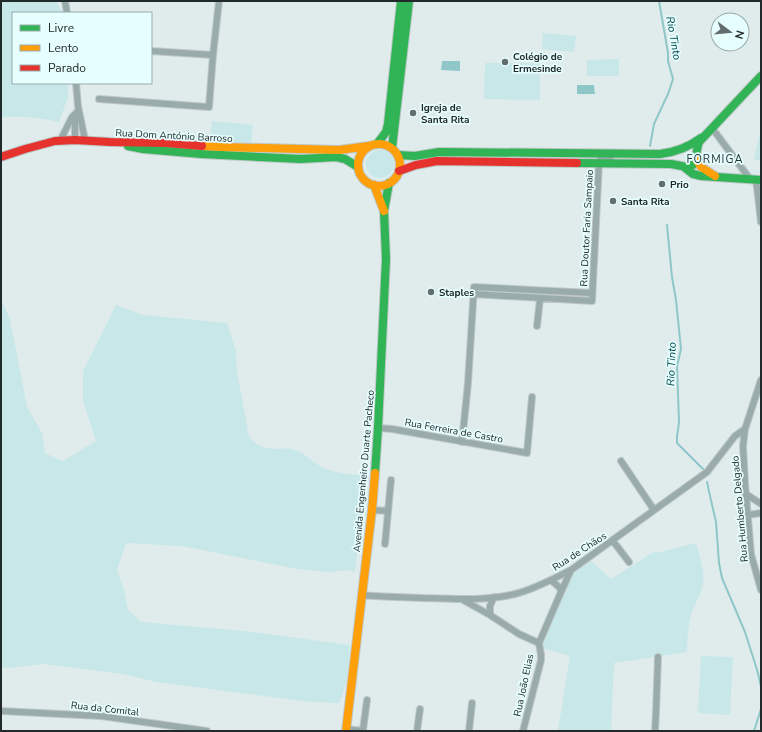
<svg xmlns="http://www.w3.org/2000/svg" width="762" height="732" viewBox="0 0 762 732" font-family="'Nunito Sans',sans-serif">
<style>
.green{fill:#c7e7e8}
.water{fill:#8fc6c8}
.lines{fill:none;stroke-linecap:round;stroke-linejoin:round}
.stream{stroke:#8fc6c8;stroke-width:2}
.street-casing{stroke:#bec8c8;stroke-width:8}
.fast-casing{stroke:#bec8c8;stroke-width:10}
.slow-casing{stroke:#bec8c8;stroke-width:10}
.jam-casing{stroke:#bec8c8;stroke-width:10}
.street{stroke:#99abab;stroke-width:6}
.fast{stroke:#30b455;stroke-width:8}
.slow{stroke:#ff9f0a;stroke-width:8}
.jam{stroke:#e5322d;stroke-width:8}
.poi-dot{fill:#646d6e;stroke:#e7feff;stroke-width:1.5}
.labels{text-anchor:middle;stroke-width:3.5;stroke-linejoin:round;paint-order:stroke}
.poi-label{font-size:10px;font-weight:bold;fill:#21292a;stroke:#e7feff;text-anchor:start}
.street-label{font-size:10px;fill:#21292a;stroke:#e7feff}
.water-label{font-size:11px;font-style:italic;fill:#00474a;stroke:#e7feff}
.neighbourhood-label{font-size:11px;letter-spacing:1px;fill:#213434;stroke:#e7feff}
</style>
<rect width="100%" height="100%" fill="#e0ecec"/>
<path class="green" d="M1,1H57L62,13H13V83H68V98L59,122C43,118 16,115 1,118Z
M543,33L576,36L574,52L542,49Z
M619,59V76H587V60Z
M485,63H540V100L484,99Z
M212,121L253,125L251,143L209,142Z
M761,128V160H754Z
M366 164a14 14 0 1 1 28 0a14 14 0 1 1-28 0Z
M1,300L10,319L27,407L42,433L45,453L63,461L96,441L83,401V371L116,305L143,315L227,323L236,351L237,372L247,425C247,443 260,448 276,449C281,449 287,448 292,449C297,451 304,454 308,457C314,462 318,465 324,468C337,474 353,474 366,476L355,572L348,570L329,572L297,569L182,546L126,543L117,570L124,590L128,610L141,622L244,631L350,645C348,665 348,685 339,703L311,702L156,682L123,674L44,664L8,668H1Z
M696,543C699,555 705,570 703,583C702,594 694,604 691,615C688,627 687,640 687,652L614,663L611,731H558L570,656L543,648V642L572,574L591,561L611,579L655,551L657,553Z
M701,656L733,657L730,715L698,713Z"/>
<path class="water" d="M442,61H460V71L441,70Z
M577,85H594L595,94H577Z"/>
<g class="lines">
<path class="stream" d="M650,146L654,124L668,94L673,79L668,61V53L659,1
M667,225L672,277L676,300L681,349L677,366L679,422L677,437V443L703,469
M707,482L710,496L716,522L719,563L722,578L745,632L758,673L761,687
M754,731L761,709V703"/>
<g class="street-casing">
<path id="street" d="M65,1L67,13
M151,51L213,55
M76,83L78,106L85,140
M99,99L209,107L213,55L219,1
M712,128L750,179
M75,140V122L77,112
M60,141L72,117L77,112
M756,179L761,222
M473,294L592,301L599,163C600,156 605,157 611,157
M537,326L540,299
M761,380L745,429L743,446L745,483L751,554L761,590
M378,428L392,429L527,453L532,397
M462,442L468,383L474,287L592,293
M621,461L654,510
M746,494L761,504
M372,510L388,511
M748,515L761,513
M613,541L629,562
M385,544L391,480
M551,580L560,588L561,592L571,570
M362,595C382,597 403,597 423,598C454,599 485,601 515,594C535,589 553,579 571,570L707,472L735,436L745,429
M463,600L490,615V606L494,597
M490,615L519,634L539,643
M539,643L561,592
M1,711L80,715L101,716L207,731
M346,729L363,731
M363,730L367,700
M417,731L420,709
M469,731L472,703
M523,731L541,660V655L539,643
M655,731L656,712L658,657"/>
</g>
<g class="fast-casing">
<path id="fast" d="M377,144L386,132L388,124L401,1
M128,146L143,149L201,154L301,159L336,157L345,159L358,167
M392,148L409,1
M398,155L415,156L439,152L660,154C676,152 689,147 701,138
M577,163L671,164L687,167L693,165C697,157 696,151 699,142L761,76
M684,167L693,174L701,176L761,180
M375,473L378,428L386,259L384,211L389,183"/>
</g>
<g class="slow-casing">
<path id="slow" d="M358 165a21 21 0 1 1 42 0a21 21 0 1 1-42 0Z
M202,146L221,147L339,150L369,146
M696,159L701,167L715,176
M374,185L384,211
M346,731L372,510L375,473"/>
</g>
<g class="jam-casing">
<path id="jam" d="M1,157L25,149L55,141L75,140L110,142L166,143L202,146
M399,171L416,165L437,161L577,163"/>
</g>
<use href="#street" class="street"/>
<use href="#fast" class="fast"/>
<use href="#slow" class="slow"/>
<use href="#jam" class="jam"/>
</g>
<g class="poi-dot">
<circle cx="505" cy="62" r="4"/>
<circle cx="413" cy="113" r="4"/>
<circle cx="662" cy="184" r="4"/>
<circle cx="613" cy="201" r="4"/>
<circle cx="431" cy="292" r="4"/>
</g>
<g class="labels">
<g class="poi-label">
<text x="513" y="60">Colégio de<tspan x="513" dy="12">Ermesinde</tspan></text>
<text x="421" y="111">Igreja de<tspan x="421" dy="12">Santa Rita</tspan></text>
<text x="670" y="188">Prio</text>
<text x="621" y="205">Santa Rita</text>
<text x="439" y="296">Staples</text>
</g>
<g class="street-label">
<text transform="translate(174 135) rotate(3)" y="4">Rua Dom António Barroso</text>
<text transform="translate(586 228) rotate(-87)" y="4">Rua Doutor Faria Sampaio</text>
<text transform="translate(454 430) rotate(10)" y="4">Rua Ferreira de Castro</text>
<text transform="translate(363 471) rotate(-85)" y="4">Avenida Engenheiro Duarte Pacheco</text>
<text transform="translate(739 509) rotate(-95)" y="4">Rua Humberto Delgado</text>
<text transform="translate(579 551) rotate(-33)" y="4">Rua de Chãos</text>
<text transform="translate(523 685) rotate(-78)" y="4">Rua João Elias</text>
<text transform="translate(105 708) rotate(6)" y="4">Rua da Comital</text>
</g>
<g class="water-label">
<text transform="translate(674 38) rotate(80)" y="4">Rio Tinto</text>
<text transform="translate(671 364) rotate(-88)" y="4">Rio Tinto</text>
</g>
<g class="neighbourhood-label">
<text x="715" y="163">FORMIGA</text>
</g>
</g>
<rect width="762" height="732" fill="none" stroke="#21292a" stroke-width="4"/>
<rect x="12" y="12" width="140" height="72" fill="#e7feff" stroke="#98a9aa"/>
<rect x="20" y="25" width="20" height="6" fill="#30b455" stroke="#98a9aa"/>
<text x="48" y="32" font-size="12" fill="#21292a">Livre</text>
<rect x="20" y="45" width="20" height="6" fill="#ff9f0a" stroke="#98a9aa"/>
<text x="48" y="52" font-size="12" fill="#21292a">Lento</text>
<rect x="20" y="65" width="20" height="6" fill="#e5322d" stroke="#98a9aa"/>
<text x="48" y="72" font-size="12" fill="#21292a">Parado</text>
<g transform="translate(730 32) rotate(106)"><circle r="19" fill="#e7feff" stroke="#98a9aa"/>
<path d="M0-3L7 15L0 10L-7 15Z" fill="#646d6e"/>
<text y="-6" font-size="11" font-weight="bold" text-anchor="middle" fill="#21292a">N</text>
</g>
</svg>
